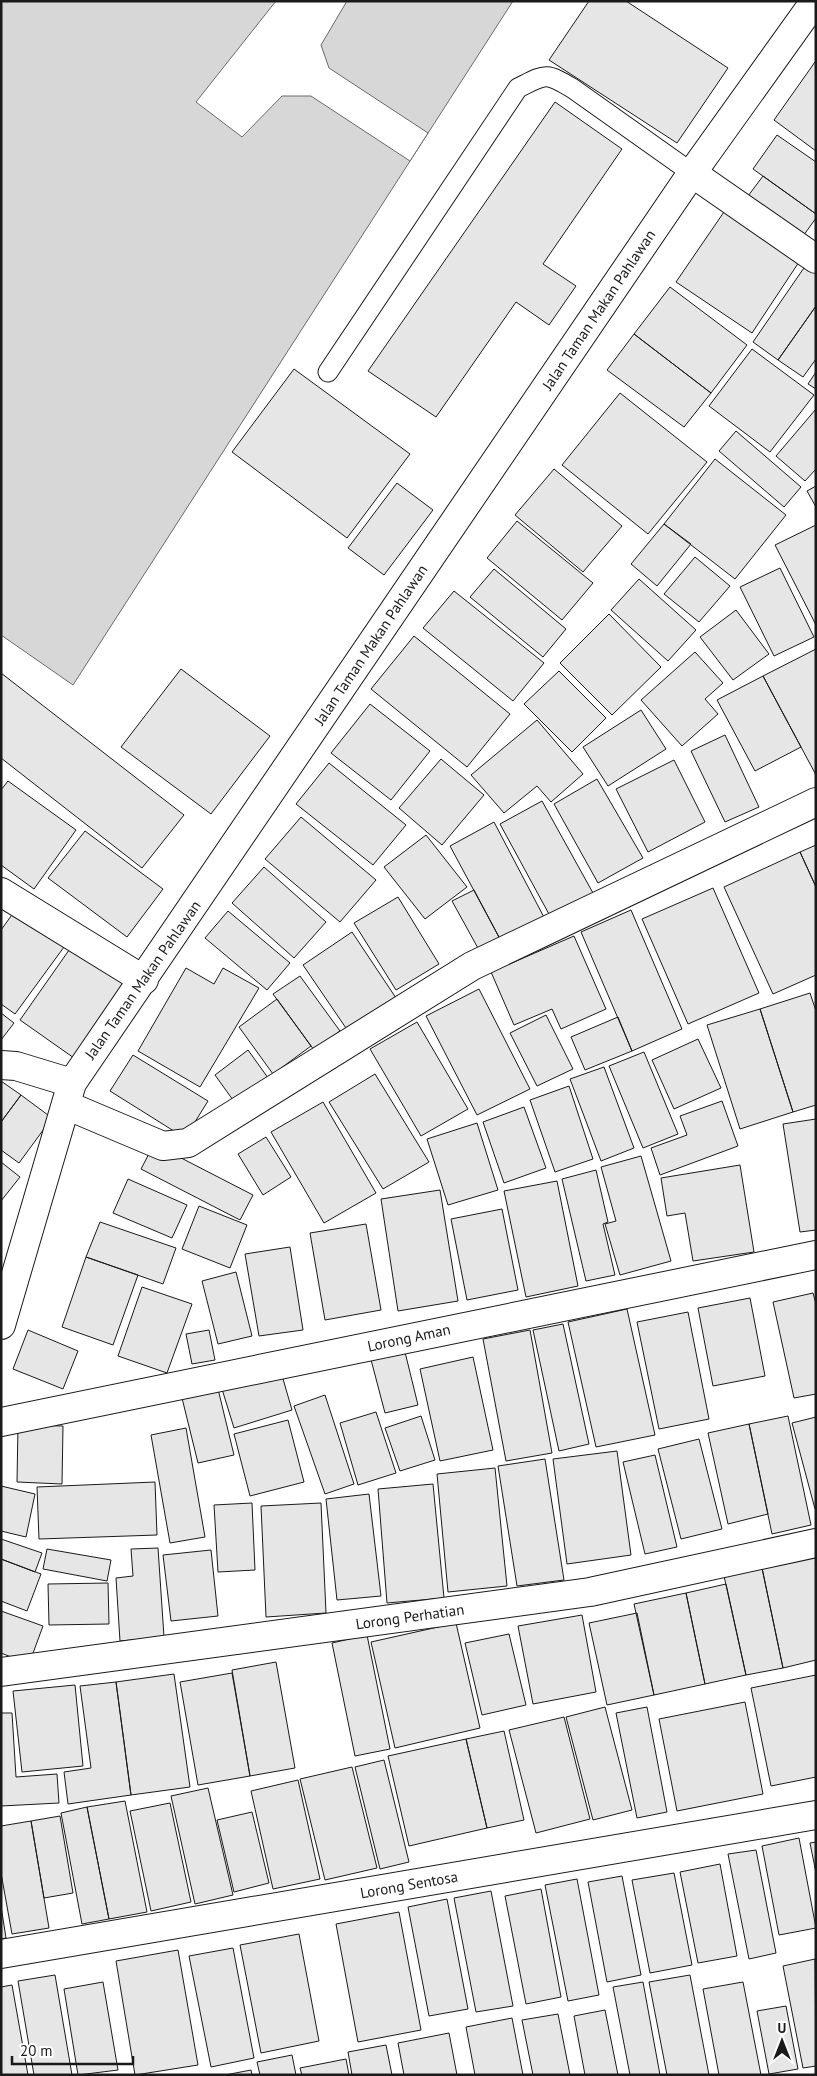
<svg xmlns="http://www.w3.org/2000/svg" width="817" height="2076" viewBox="0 0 817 2076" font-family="'PT Sans',sans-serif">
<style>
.water{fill:#d7d7d7;stroke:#6a6a6a}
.pier{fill:#fff;stroke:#6a6a6a}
.building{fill:#e6e6e6;stroke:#1a1a1a}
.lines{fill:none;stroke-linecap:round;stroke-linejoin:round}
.service-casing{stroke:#1a1a1a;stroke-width:21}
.minor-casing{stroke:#1a1a1a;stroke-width:30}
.service{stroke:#fff;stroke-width:19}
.minor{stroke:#fff;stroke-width:28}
.labels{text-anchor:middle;stroke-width:4;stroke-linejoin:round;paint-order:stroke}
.street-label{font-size:15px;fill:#1a1a1a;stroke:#fff}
</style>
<rect width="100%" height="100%" fill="#fff"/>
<path class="water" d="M1,1H513L73,685L1,635Z"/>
<path class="pier" d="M276,1H347L321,45L329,68L428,133L410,161L311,96H282L242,137L196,102Z"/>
<path class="building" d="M589,1H626L728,68L677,143L549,60Z
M815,62H816V151L774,120Z
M555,102L622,149L543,264L576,286L549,325L516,302L436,417L368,371Z
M777,135L816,162V214L753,169Z
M763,176L816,214V218L801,239L745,200Z
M726,209L801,259L752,333L676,282Z
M808,262L816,267V306L778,360L753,342Z
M670,287L747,345L711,393L634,334Z
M816,306V359L803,377L778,360Z
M634,334L711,393L684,427L607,370Z
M752,349L814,395L770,452L709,406Z
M294,369L410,454L347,538L232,452Z
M816,372V389L808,384Z
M620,393L707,462L648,534L562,465Z
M816,409V469L805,481L776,456Z
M736,431L801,487L784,507L719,451Z
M715,459L786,515L735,579L664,524Z
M554,469L622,526L583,572L515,515Z
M397,483L433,510L384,575L348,548Z
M816,486V507L807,491Z
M517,521L593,583L562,620L487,558Z
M664,524L691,544L657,586L631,564Z
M816,525V625L775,545Z
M695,557L730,586L699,622L664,594Z
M780,568L814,637L774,656L740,587Z
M494,569L566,629L543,657L470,597Z
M639,579L696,630L668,661L611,610Z
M454,591L544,663L513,701L423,628Z
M736,610L769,654L733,680L700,637Z
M609,614L661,667L612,715L560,663Z
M414,636L510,714L467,767L371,689Z
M816,649V775L763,676Z
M695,652L723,683L705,699L718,714L682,746L641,700Z
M181,669L270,736L211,814L121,747Z
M559,671L606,718L572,752L524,704Z
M1,673L184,815L142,868L1,758Z
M763,676L801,747L755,771L717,700Z
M370,704L430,751L391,800L331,753Z
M641,710L666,749L608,786L583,747Z
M537,720L583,774L551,802L537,786L504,813L471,775Z
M725,735L759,807L725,822L691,751Z
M441,759L484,795L442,845L399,808Z
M674,760L705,822L648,852L616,789Z
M329,763L406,825L373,865L296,804Z
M597,779L643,858L598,883L554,804Z
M8,781L76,830L34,889L1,865V790Z
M542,801L593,893L550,916L500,824Z
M301,817L376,880L340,922L265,859Z
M494,822L547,923L500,939L450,846Z
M85,831L163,889L127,937L48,878Z
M426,835L467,887L425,919L384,867Z
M816,845V887L800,852Z
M800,852L816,887V975L773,994L724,887Z
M264,867L326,922L294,958L232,903Z
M713,888L759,993L688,1024L642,919Z
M474,890L500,939L479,950L452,901Z
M398,897L439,964L396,990L354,923Z
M631,910L682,1029L632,1051L581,932Z
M228,911L290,963L267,990L205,938Z
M14,912L64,947L15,1014L1,1004V930Z
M352,932L396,998L348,1031L303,965Z
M574,936L606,1009L561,1029L552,1009L514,1025L491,972Z
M74,943L129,981L74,1058L20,1020Z
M186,968L214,984L223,968L259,988L200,1087L138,1051Z
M300,976L340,1031L314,1050L273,994Z
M479,989L530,1089L477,1115L426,1016Z
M810,993L816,1011V1105L793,1112L760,1009Z
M277,999L311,1046L273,1074L239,1027Z
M760,1009L793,1112L740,1129L707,1025Z
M1,1013L14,1023L1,1040Z
M546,1015L573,1069L537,1086L510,1033Z
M618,1017L632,1051L585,1070L571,1037Z
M417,1022L468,1109L421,1136L370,1049Z
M698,1039L721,1088L674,1109L652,1060Z
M248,1050L271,1082L238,1107L215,1075Z
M644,1052L678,1134L643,1148L609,1066Z
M133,1055L208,1101L185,1138L110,1091Z
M604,1067L634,1148L601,1161L570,1079Z
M375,1074L429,1162L383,1189L329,1102Z
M1,1081L21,1095L1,1122Z
M569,1086L593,1159L555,1172L530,1100Z
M21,1095L52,1118L19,1163L1,1150V1122Z
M722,1101L738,1146L660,1175L651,1148L687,1135L680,1116Z
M323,1102L376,1193L324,1223L271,1132Z
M524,1107L546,1168L504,1183L483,1122Z
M816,1119V1230L800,1232L783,1124Z
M477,1123L498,1190L448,1205L427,1139Z
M266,1137L291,1177L263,1195L238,1154Z
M154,1144L253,1195L240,1220L141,1169Z
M641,1156L671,1261L620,1275L605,1224L616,1221L601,1167Z
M1,1162L20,1177L1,1201Z
M740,1165L754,1252L693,1261L685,1213L667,1216L661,1178Z
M596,1170L608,1222L603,1224L615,1275L586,1281L562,1179Z
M128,1179L187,1205L172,1238L113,1213Z
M557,1181L578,1286L526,1297L504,1191Z
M440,1190L458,1301L398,1311L381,1199Z
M199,1206L247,1225L230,1268L182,1249Z
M502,1209L518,1290L467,1300L451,1219Z
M100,1222L176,1248L163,1284L86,1257Z
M366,1224L381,1310L325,1320L310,1233Z
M290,1247L303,1330L259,1336L245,1254Z
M86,1257L138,1275L113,1345L62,1327Z
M236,1272L252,1336L218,1344L202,1281Z
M142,1287L192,1304L167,1373L118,1356Z
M813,1293L816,1304V1394L794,1398L773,1302Z
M750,1298L765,1376L713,1386L698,1308Z
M627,1309L655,1435L596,1447L568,1322Z
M688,1312L709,1419L659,1429L637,1322Z
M563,1324L589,1444L559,1451L533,1330Z
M28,1330L78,1351L63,1389L13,1369Z
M209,1330L215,1360L192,1364L186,1334Z
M530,1330L552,1453L506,1461L483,1339Z
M403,1344L418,1405L385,1413L369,1352Z
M473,1357L493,1450L440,1461L420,1369Z
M281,1372L292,1410L234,1428L222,1389Z
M218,1389L234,1455L198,1463L182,1398Z
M325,1395L354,1484L325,1494L294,1406Z
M376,1412L396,1473L358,1485L340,1423Z
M421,1416L435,1460L400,1471L385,1428Z
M788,1416L811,1525L772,1534L749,1424Z
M816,1417V1509H815L792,1423Z
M288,1420L304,1482L250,1496L234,1434Z
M749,1424L768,1514L728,1524L708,1433Z
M18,1425L63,1426L62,1484L17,1482Z
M186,1428L205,1537L170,1543L151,1435Z
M699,1439L722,1529L681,1539L658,1449Z
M617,1451L631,1555L567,1564L553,1459Z
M655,1455L677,1547L645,1554L623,1462Z
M545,1459L564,1580L517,1586L498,1466Z
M495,1468L507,1586L448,1592L437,1474Z
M155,1482L157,1535L39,1539L37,1487Z
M433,1484L444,1598L387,1603L378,1489Z
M1,1486L35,1494L26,1537L1,1531Z
M369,1494L381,1596L337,1600L326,1499Z
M252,1503L255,1570L218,1572L214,1505Z
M321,1503L326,1613L266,1617L261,1506Z
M1,1539L42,1553L35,1572L1,1559Z
M158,1548L164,1637L120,1641L116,1578L133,1576L131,1549Z
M47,1549L111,1560L107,1581L43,1569Z
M211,1550L218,1616L171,1621L163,1555Z
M816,1556V1660L783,1668L762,1568Z
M1,1559L41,1574L27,1611L1,1601Z
M762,1568L783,1668L746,1675L724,1576Z
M108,1583L109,1624L49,1625L48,1584Z
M726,1584L746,1675L705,1684L686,1593Z
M686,1593L705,1684L654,1695L634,1604Z
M1,1611L43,1626L29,1664L1,1653Z
M637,1613L654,1695L607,1705L589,1623Z
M582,1615L596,1692L533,1704L518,1626Z
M456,1623L480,1728L395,1748L371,1642Z
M509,1634L526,1705L482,1715L465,1643Z
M367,1635L390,1749L355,1756L332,1643Z
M276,1662L295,1768L250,1776L232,1670Z
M232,1673L250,1776L198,1785L180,1682Z
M174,1674L190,1787L131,1795L116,1682Z
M816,1675V1777L771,1786L751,1688Z
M116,1682L131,1795L68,1804L64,1772L91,1768L80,1686Z
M75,1685L83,1766L22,1772L13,1691Z
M745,1702L763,1794L677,1811L659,1719Z
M605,1707L632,1810L593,1820L566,1717Z
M647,1707L667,1812L637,1818L616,1713Z
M1,1713H12L16,1777L57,1774L59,1803L1,1806Z
M564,1717L590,1819L536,1833L509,1730Z
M504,1731L524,1820L487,1828L466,1739Z
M466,1739L487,1828L409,1846L388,1756Z
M384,1760L409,1862L380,1869L355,1767Z
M352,1767L377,1868L325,1880L300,1779Z
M298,1780L320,1879L273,1889L251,1791Z
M208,1788L233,1895L195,1904L171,1796Z
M125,1801L147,1912L109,1919L87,1807Z
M170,1803L191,1902L151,1911L130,1811Z
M87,1807L109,1919L82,1924L61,1813Z
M252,1812L269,1883L234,1892L217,1820Z
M60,1816L73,1893L44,1898L31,1821Z
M31,1821L49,1928L12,1934L1,1873V1826Z
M799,1838L816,1928L779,1935L762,1846Z
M816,1842V1873L810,1843Z
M756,1850L776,1953L749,1959L728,1854Z
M720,1864L737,1956L698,1963L680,1872Z
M674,1873L692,1965L650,1973L632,1880Z
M622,1876L641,1975L607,1982L588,1882Z
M577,1879L599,1995L568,2001L545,1885Z
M541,1889L561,1997L526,2004L505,1896Z
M491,1891L513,2006L476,2012L454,1898Z
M447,1899L468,2009L429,2016L408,1907Z
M1,1906L6,1938L1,1939Z
M399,1912L421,2030L358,2042L336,1924Z
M299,1934L319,2041L261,2053L240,1945Z
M233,1948L254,2058L211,2067L189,1956Z
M178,1950L198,2065L135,2075L116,1961Z
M815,1959L816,2066L803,2068L783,1966Z
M55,1975L72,2075H34L18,1981Z
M690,1975L709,2075H667L649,1982Z
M103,1982L118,2070L78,2075L64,1989Z
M643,1982L660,2075H630L613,1987Z
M743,1982L761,2075H719L703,1989Z
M12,1985L28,2075H1V1987Z
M786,2006L798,2069L769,2074L757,2011Z
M605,2010L618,2075H585L574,2016Z
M558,2014L570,2075H533L522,2020Z
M512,2018L523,2075H475L466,2027Z
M449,2033L457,2075H404L398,2043Z
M386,2045L392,2075H352L348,2052Z
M292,2055L296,2075H260L257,2062Z
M346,2059L349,2075H302L300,2068Z
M251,2070L252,2075H225Z"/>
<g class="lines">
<g class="service-casing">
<path id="service" d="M328,372L518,88C546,74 545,72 572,88L692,173"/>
</g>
<g class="minor-casing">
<path id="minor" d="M692,173L816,259
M1,892L144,980
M1,1065L16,1066L72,1083
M66,1105L163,1146L188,1143L472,966L816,802
M1,1325L72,1083L692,173L815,1
M1,1422L816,1255
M1,1672L590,1592L816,1543
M1,1954L816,1815"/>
</g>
<use href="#service" class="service"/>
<use href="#minor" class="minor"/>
</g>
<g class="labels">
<g class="street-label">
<text transform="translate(599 310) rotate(-56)" y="5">Jalan Taman Makan Pahlawan</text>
<text transform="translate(371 645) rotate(-56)" y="5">Jalan Taman Makan Pahlawan</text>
<text transform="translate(143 980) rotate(-55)" y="5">Jalan Taman Makan Pahlawan</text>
<text transform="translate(409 1338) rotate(-12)" y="5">Lorong Aman</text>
<text transform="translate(410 1617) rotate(-8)" y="5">Lorong Perhatian</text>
<text transform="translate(409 1885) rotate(-10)" y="5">Lorong Sentosa</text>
</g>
</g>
<rect width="817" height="2076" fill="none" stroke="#1a1a1a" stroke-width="5"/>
<g transform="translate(782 2041)" stroke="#ffffff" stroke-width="4" paint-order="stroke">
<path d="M0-4L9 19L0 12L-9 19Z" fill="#1a1a1a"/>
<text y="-8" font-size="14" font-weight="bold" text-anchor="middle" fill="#1a1a1a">U</text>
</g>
<path d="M12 2056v8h121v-8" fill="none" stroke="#1a1a1a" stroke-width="2.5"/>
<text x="20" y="2056" font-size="15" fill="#1a1a1a" stroke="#ffffff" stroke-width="4" paint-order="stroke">20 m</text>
</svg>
